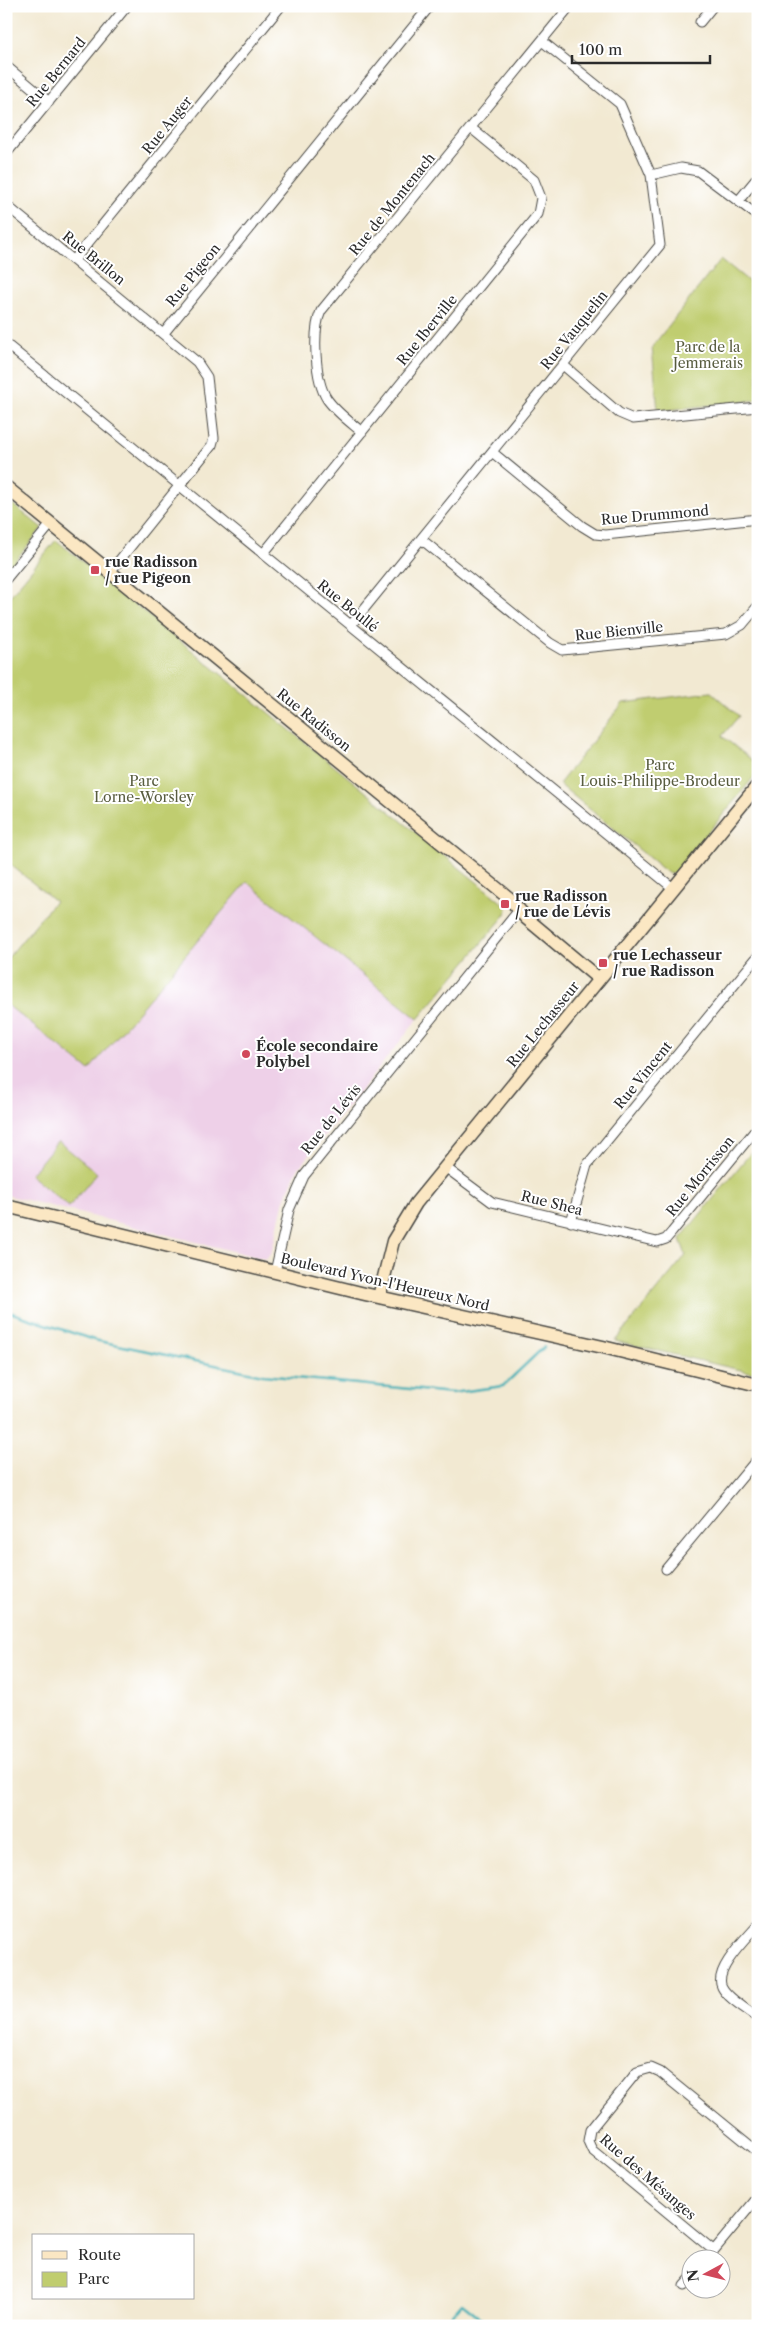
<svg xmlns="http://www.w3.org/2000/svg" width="764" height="2332" viewBox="0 0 764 2332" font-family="'Libre Caslon Text',serif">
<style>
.built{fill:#eed0e8}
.green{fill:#c0cd6f;stroke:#767c4d}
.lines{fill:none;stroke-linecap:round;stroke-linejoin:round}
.stream{stroke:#3eafb6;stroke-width:2.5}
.street-casing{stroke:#494844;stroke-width:11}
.secondary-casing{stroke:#494844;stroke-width:15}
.street{stroke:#fff;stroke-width:9}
.secondary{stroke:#fbe7c3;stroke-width:12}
.poi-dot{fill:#d1495b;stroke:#fff;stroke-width:2}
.labels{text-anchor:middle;stroke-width:4;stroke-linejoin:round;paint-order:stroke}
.street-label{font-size:14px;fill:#2b2b2b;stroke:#fff}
.park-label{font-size:14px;fill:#585c3f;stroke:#fff}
.poi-label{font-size:14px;font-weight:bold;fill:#2b2b2b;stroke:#fff;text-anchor:start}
</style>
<rect width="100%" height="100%" fill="#fff"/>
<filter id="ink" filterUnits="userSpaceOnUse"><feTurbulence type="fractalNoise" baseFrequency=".02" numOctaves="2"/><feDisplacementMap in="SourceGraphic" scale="10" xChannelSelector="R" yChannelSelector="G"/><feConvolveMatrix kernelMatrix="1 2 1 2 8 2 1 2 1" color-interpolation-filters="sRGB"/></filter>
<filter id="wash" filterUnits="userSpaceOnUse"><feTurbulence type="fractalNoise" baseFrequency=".0096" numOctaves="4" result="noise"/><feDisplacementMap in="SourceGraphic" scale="20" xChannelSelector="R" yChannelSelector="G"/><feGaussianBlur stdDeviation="1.12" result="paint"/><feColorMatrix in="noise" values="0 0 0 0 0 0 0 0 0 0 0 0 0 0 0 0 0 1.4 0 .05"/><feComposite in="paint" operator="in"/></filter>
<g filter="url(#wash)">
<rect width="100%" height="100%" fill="#f2e9d2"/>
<path class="built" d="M247,881L418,1019L297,1170L284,1200L271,1254L265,1259L6,1195V1004L89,1070Z"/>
<path class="green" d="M721,259L758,289V400L658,411L652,347Z
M6,499L42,528L6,572Z
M56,540L505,905L507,909L506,914L418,1019L247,882L89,1070L6,1004V960L55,901L6,861V601Z
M711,692L739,716L722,736L758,765V772L676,872L669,874L559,784L623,703Z
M58,1141L97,1173L69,1207L30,1175Z
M758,1144V1374L615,1341L686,1255L680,1239Z"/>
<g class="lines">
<path class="stream" d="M6,1311L94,1340L263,1375L452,1393L503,1386L544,1347
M442,2326L462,2303L491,2326"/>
</g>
</g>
<g filter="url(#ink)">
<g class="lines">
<g class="street-casing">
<path id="street" d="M700,22L713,6
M6,66L49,102
M6,154L127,6
M651,175L681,168L698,171L758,216
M739,200L758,177
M6,205L197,362L207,377L214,438L212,445L110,572
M74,260L281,6
M164,333L430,6
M6,344L673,888
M563,365L619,413L633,419L758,407
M362,432C350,422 336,412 327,399C315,381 312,331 321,311L570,6
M492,452L582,526L595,534L605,535L758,519
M421,539L550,643L562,650L726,634L742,625L758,606
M263,554L538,214L541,198L534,180L471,128
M6,579L51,524
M351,625L660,245L651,175L620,104L542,41
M445,1167L492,1202L657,1242L666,1239L672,1232L758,1127
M571,1222L587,1165L758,956
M275,1272L289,1210L304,1176L519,910
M666,1569L758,1458
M758,1925C747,1938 713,1970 722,1987C728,1999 747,2009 758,2018
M713,2250L592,2150L588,2141L590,2130L637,2072L651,2068L660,2072L758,2152
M706,2260L758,2197
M684,2286L692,2277"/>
</g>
<g class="secondary-casing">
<path id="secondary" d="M6,487L510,899L526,918L599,979
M6,1206L365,1294L603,1347L758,1385
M379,1297L393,1241L416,1203L758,785"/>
</g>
<use href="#street" class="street"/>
<use href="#secondary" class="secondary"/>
</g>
</g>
<g class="poi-dot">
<rect x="90" y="565" width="10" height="10" rx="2.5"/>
<rect x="500" y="899" width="10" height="10" rx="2.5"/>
<rect x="598" y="958" width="10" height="10" rx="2.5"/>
<circle cx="246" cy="1054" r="5"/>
</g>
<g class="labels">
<g class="street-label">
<text transform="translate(56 72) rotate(-51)" y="5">Rue Bernard</text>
<text transform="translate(167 125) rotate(-51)" y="5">Rue Auger</text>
<text transform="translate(392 204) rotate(-51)" y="5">Rue de Montenach</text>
<text transform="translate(94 258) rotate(39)" y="5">Rue Brillon</text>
<text transform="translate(193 275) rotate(-51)" y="5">Rue Pigeon</text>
<text transform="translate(427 330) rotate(-51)" y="5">Rue Iberville</text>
<text transform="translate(574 330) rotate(-51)" y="5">Rue Vauquelin</text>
<text transform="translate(655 515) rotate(-5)" y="5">Rue Drummond</text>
<text transform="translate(348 606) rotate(39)" y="5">Rue Boullé</text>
<text transform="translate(619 631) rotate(-6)" y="5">Rue Bienville</text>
<text transform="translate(314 720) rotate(39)" y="5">Rue Radisson</text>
<text transform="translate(543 1024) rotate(-51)" y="5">Rue Lechasseur</text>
<text transform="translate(643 1075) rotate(-51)" y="5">Rue Vincent</text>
<text transform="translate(331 1119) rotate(-51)" y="5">Rue de Lévis</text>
<text transform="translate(700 1176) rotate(-51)" y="5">Rue Morrisson</text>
<text transform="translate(552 1203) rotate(14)" y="5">Rue Shea</text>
<text transform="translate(385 1282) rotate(13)" y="5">Boulevard Yvon-l'Heureux Nord</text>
<text transform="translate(648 2177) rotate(41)" y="5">Rue des Mésanges</text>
</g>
<g class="park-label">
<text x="708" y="352">Parc de la<tspan x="708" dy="16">Jemmerais</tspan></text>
<text x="660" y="770">Parc<tspan x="660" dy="16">Louis-Philippe-Brodeur</tspan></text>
<text x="144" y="786">Parc<tspan x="144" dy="16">Lorne-Worsley</tspan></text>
</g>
<g class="poi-label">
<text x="105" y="567">rue Radisson<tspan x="105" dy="16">/ rue Pigeon</tspan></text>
<text x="515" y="901">rue Radisson<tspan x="515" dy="16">/ rue de Lévis</tspan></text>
<text x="613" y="960">rue Lechasseur<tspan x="613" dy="16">/ rue Radisson</tspan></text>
<text x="256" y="1051">École secondaire<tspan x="256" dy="16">Polybel</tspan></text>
</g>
</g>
<rect width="764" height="2332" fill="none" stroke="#fff" stroke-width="25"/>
<rect x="32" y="2234" width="162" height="65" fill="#ffffff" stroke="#aaaaaa"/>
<rect x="42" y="2251" width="25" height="8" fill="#fbe7c3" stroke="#aaaaaa"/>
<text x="78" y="2260" font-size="15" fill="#2b2b2b">Route</text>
<rect x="42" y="2272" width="25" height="15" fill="#c0cd6f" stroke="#aaaaaa"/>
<text x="78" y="2284" font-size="15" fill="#2b2b2b">Parc</text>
<g transform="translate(706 2274) rotate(263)"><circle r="24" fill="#ffffff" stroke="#aaaaaa"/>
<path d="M0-4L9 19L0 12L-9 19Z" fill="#d1495b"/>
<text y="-8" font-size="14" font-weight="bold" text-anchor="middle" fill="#2b2b2b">N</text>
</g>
<path d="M572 55v8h138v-8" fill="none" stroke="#2b2b2b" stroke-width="2.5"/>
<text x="579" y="55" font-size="15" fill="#2b2b2b" stroke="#ffffff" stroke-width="4" paint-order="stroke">100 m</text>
</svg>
